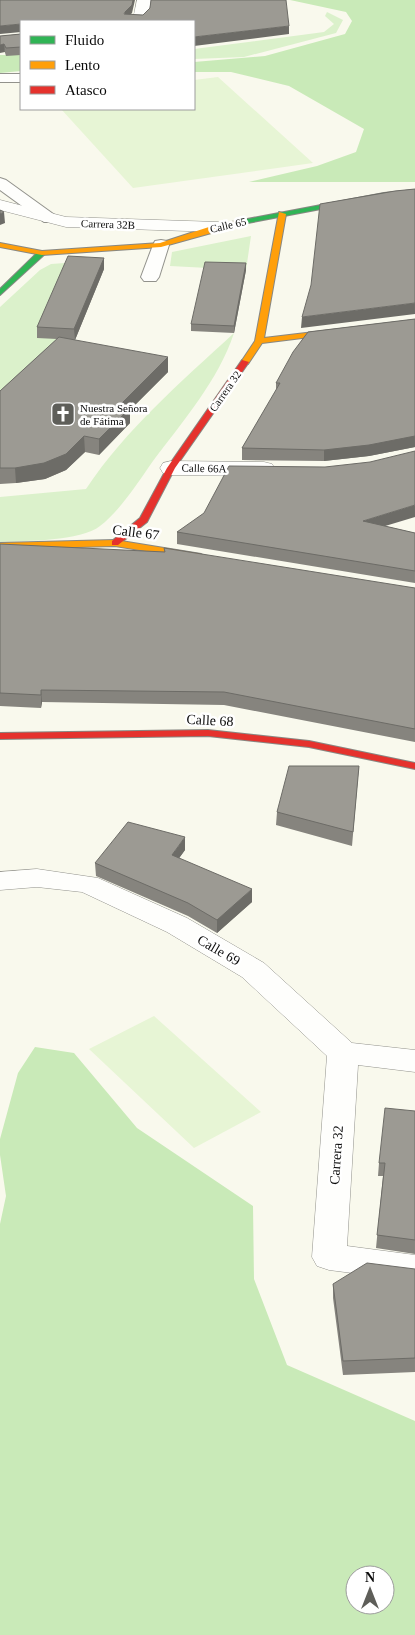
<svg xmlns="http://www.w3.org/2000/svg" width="415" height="1635" viewBox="0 0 415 1635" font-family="Georgia,serif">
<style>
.green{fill:#dbf1cb}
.forest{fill:#c9eab8;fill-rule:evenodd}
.pitch{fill:#e7f5d5}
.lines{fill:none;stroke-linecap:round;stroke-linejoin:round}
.lane-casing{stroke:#92928c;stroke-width:2}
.street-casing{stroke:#92928c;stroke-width:1}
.fast-casing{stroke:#888883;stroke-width:2}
.slow-casing{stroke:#888883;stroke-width:2}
.jam-casing{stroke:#888883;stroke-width:2}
.lane{fill:#fefefc;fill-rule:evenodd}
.street{fill:#fefefc;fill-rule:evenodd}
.fast{fill:#30b455;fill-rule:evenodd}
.slow{fill:#ff9f0a;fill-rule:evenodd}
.jam{fill:#e5322d;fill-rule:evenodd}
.wall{fill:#86847e}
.shaded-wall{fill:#6d6c67}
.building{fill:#9c9a93;stroke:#6d6c67}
.labels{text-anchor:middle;stroke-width:5;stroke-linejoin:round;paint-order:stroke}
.far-street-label{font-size:11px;fill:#0a0a0a;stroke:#fff}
.far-poi-label{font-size:11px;fill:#0a0a0a;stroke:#fff;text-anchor:start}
.street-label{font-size:14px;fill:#0a0a0a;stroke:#fff}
</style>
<rect width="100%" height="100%" fill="#f9f9ed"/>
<path class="green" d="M327,12L343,20L336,33L244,57L194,59V49L324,32L334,24L325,16Z
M251,236L246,270L170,266L172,252Z
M65,263L67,267L57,339L0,398V307L40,270L51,264Z
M234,333C218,381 183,421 153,461C139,481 120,511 100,526C81,541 25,541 0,542V497L86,489C126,429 181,382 234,333Z"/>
<path class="forest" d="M290,0H415V182H249L317,166L356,152L364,129L289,86L231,72H194V62L265,56L345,34L352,21L346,12Z
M0,55H21V71L0,73Z
M35,1047L74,1053L137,1128L253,1206L254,1279L287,1365L415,1421V1635H0V1224L6,1196L0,1155V1139L18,1073ZM355,1575H385V1605H355Z"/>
<path class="pitch" d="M218,77L313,163L133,188L61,109H194V80Z
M154,1016L261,1112L194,1148L89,1049Z"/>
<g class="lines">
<g class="lane-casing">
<path id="lane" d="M0,74H21V82H0Z
M0,178L6,180L56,216L58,219L56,222H44L0,190Z
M161,240L167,241L169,245L159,277L156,281H144L141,277L153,245L155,241Z"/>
</g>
<g class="street-casing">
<path id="street" d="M137,0H151L148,16L143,21H126L134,14Z
M0,200L66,217L218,222L224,223L227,227L224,231L218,232L66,227L0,210Z
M171,461L264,462L272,464L275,469L272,474L264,476L171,475L163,473L160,468L163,463Z
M37,869L98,878L187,918L264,963L352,1043L415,1050V1072L358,1065L347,1246L415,1255V1281L329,1270L317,1266L312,1257L327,1056L242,977L167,932L82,892L37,887L0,890V872Z"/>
</g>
<g class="fast-casing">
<path id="fast" d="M415,190V194L384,197L237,225L233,223L237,221L384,193Z
M39,251L46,253L0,295V289Z"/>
</g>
<g class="slow-casing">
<path id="slow" d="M279,212L286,214L264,338L415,320V324L262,343L248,364H242L241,362L255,341Z
M237,221L241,223L240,225L161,247L42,255L0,247V243L42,251L160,243L215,225Z
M115,540L201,554L206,557L201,560L115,546L0,549V543Z"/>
</g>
<g class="jam-casing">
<path id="jam" d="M242,360L249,362L175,468L147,522L118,545H112V541L140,518L167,468Z
M208,730L309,741L415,763V769L309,747L208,736L0,739V733Z"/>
</g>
<use href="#lane" class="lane"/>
<use href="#street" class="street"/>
<use href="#fast" class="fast"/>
<use href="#slow" class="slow"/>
<use href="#jam" class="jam"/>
</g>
<path class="wall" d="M21,34V55L6,56L0,36Z
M104,258V269L75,340L168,372L130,410V423L99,455L85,452L66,470L45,479L16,483L0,484V391L57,339L37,338V327Z
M246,263V270L234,333L191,331V324Z
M415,319V447L369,456L324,461L242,460V448L276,391V383Z
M385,526L415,533V583L177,544V532Z
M0,544L415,588V742L224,705L42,702L41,708L0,706Z
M359,766L352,846L276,825L277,812Z
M185,850L179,858L252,902L217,933L188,916L96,876L95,863Z
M415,1111V1254L376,1248L383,1176H378L379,1163Z
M415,1269V1372L343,1375L333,1298V1284Z"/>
<path class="shaded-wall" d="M133,0H135L132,13L125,20V12Z
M21,24V32L0,34V26Z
M289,26V34L194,46V37Z
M4,44L5,52L0,53V45Z
M4,212L5,223L0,225V214Z
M104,258V269L75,340L74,329Z
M246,263V270L234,333V326Z
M415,303V314L301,328L302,317Z
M168,357V372L130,410V423L99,455V439L119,406Z
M84,436L85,452L66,470L45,479L16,483L15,468Z
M415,436V447L369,456L324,461V450Z
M415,505V517L362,533L363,521Z
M41,690L42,702L41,708Z
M185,837V850L172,868V855Z
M252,889V902L217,933V920Z"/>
<path class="building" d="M0,0H133L132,5L125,12L124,14L143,15L150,8L151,0H286L289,26L194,37V21H21V24L0,26Z
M21,34V47L6,48L4,44L0,45V36Z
M415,189V303L302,317L311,285L320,204L395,191Z
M0,210L4,212L0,214Z
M68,256L104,258L74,329L37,327Z
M205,262L246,263L234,326L191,324Z
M415,319V436L369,445L324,450L242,448L280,383H276L293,352L308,332Z
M59,337L168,357L119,406L130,408L99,439L84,436L66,454L44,463L15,468H0V391Z
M415,451V505L363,521L415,533V571L177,532L204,513L229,466L325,467L370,462Z
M0,544L165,552L164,548L415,588V729L224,692L41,690V695L0,693Z
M289,766H359L353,832L277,812Z
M128,822L185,837L172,855L252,889L217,920L188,903L95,863Z
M385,1108L415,1111V1240L377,1235L385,1163H379Z
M367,1263L415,1269V1358L343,1361L333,1284Z"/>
<defs>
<g id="church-square" transform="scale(1.25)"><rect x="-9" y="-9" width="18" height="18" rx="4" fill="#5e5e59" stroke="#fff"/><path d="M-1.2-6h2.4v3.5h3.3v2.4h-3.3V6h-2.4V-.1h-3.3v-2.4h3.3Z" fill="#fff"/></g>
</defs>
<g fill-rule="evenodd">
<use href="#church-square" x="63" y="414"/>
</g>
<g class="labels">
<g class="far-street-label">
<text transform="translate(108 224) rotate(2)" y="4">Carrera 32B</text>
<text transform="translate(228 225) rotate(-13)" y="4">Calle 65</text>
<text transform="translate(225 391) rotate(-55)" y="4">Carrera 32</text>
<text transform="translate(204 468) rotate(1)" y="4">Calle 66A</text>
</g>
<g class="far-poi-label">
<text x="80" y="412">Nuestra Señora<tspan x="80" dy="13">de Fátima</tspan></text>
</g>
<g class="street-label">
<text transform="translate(136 532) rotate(7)" y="5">Calle 67</text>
<text transform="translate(210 720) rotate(3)" y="5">Calle 68</text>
<text transform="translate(219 950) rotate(30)" y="5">Calle 69</text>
<text transform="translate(336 1155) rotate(-86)" y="5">Carrera 32</text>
</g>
</g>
<rect x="20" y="20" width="175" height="90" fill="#ffffff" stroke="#9d9d9d"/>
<rect x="30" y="36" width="25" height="8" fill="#30b455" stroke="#9d9d9d"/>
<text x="65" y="45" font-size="15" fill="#0a0a0a">Fluido</text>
<rect x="30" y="61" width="25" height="8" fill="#ff9f0a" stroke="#9d9d9d"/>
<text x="65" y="70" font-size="15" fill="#0a0a0a">Lento</text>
<rect x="30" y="86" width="25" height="8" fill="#e5322d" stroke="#9d9d9d"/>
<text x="65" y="95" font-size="15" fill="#0a0a0a">Atasco</text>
<g transform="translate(370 1590)"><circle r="24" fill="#ffffff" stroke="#9d9d9d"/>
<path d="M0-4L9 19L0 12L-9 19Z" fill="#5e5e59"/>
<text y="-8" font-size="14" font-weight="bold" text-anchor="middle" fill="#0a0a0a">N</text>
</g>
</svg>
